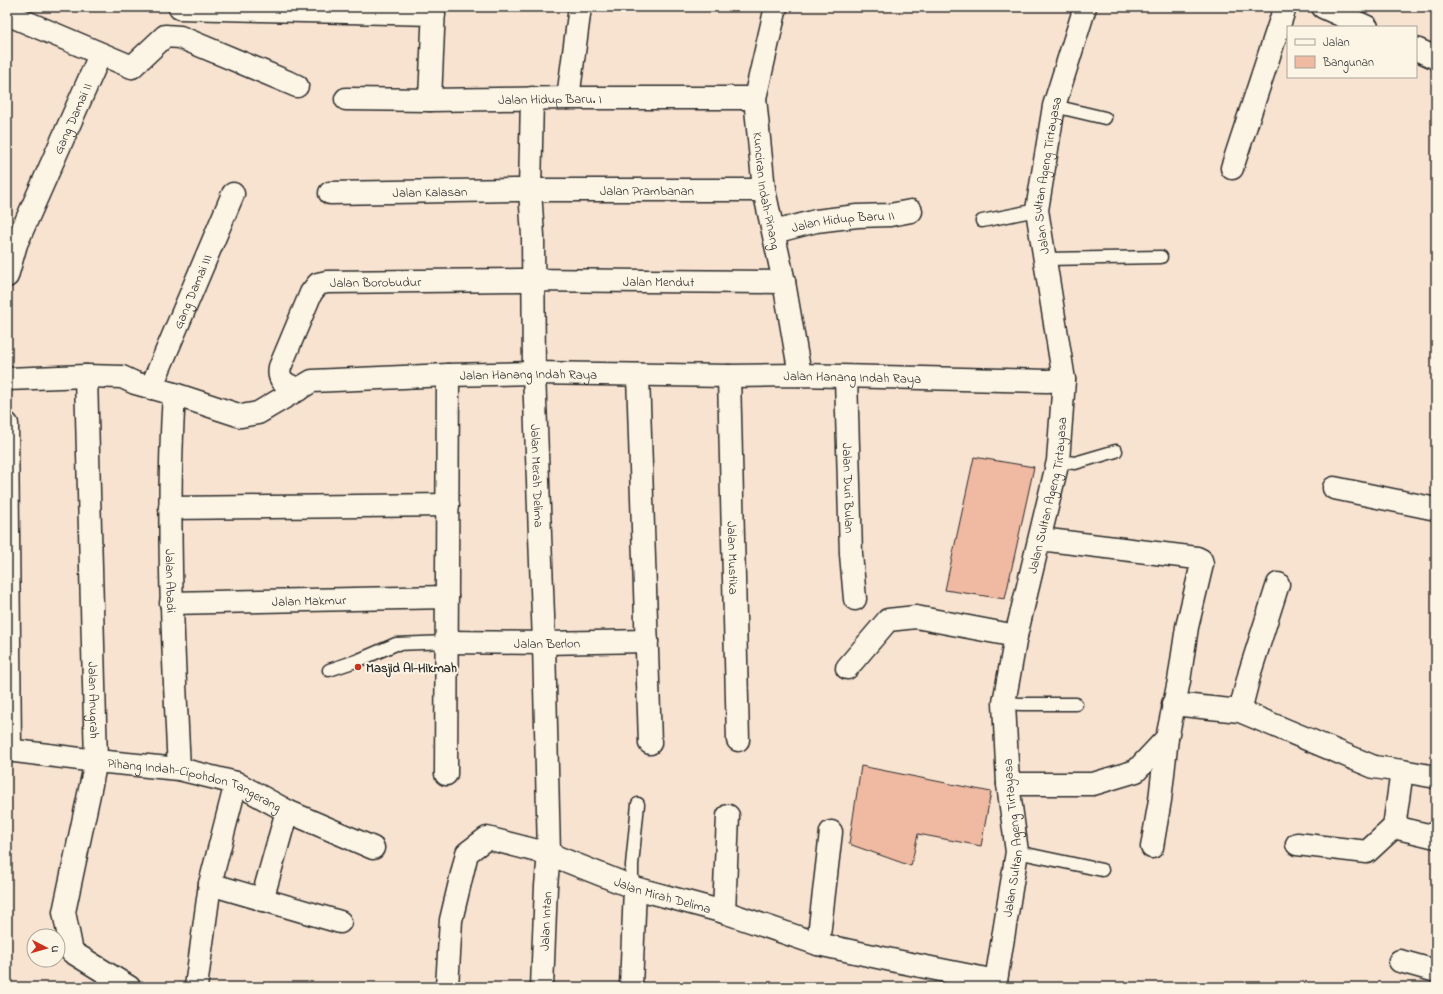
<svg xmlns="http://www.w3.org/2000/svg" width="1443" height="994" viewBox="0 0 1443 994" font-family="'Indie Flower',sans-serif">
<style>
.building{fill:#efb9a2;stroke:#2b2b2b}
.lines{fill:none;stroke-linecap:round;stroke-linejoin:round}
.service-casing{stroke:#2b2b2b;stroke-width:15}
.minor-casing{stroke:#2b2b2b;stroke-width:25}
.tertiary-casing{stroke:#2b2b2b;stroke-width:25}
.secondary-casing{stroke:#2b2b2b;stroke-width:25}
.service{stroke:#fcf5e5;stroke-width:12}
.minor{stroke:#fcf5e5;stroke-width:22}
.tertiary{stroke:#fcf5e5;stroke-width:22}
.secondary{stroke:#fcf5e5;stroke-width:22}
.poi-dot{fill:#c8321e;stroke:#fcf5e5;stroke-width:1.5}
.labels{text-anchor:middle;stroke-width:4;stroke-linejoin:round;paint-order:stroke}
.street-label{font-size:13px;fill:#2b2b2b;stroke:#fcf5e5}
.poi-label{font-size:13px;font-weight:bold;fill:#2b2b2b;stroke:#fcf5e5;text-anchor:start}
</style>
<rect width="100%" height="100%" fill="#f8e3d1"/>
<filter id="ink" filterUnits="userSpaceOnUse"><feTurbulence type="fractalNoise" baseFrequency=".025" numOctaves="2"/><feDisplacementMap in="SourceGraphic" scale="8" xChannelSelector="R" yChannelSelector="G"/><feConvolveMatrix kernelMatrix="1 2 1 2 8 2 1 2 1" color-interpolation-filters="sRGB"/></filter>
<g filter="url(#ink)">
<path class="building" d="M974,457L1034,467L1005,599L945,590Z
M861,766L991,792L981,846L918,834L911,866L849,844Z"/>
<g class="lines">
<g class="service-casing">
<path id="service" d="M1054,106L1105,118
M982,221L1037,210
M1045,259L1161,257
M1058,461L1075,463L1116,451
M329,670L359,660L396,644L447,642
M1004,703L1022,704H1076
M1017,852L1102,870
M632,887V865L638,804"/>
</g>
<g class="minor-casing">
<g id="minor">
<path id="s1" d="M776,7L755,98L764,190L784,282L800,375"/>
<path d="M1323,7L1367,27"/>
<path d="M180,8L434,14"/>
<path d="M7,14L132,67L165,36L180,37L297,86"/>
<path d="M1416,49L1436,58"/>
<path id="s2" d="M532,98L530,190L533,236L534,373L544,643L549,854L546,886L542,987"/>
<path d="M568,98L580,7"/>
<path id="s3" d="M346,99L430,100L568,98H755"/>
<path d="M430,100L434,7"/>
<path d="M1232,168L1285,7"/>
<path id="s4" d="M330,193L514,190H764"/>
<path id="s5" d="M774,232L816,221L857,216L890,215L911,211"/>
<path id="s6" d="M7,276L16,244L100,55"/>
<path d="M638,375L650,743"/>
<path id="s7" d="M86,376L96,761L64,912L72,952L129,987"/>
<path id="s8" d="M729,376L738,740"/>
<path id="s9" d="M846,377L851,554L855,599"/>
<path id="s10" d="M151,388L233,194"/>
<path id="s11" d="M298,390C287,384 277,382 280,367L311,293L318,284L327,282L520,280L784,282"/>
<path id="s12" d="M174,394C166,519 173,644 179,769"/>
<path d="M7,424L10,750"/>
<path d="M1334,488L1436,509"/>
<path d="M170,508L448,505"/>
<path d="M1040,539L1197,558L1201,560L1202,564L1187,627L1179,681L1167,738L1160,800L1152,847"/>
<path id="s13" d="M171,603L447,597"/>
<path id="s14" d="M447,642L544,643L647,641"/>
<path d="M847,668L888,620L916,617L1016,636"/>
<path d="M1173,704L1240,711L1374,767L1402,771L1436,777"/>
<path d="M1240,711L1250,672L1278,584"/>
<path id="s15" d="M7,750L96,761L179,769L236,783L287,811L373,848"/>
<path d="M446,774L448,375"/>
<path d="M1008,784H1093L1136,771L1167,738"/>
<path d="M1394,827L1436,837"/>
<path d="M1297,844L1367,852L1394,827L1402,771"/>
<path d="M210,884L340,922"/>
<path d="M262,900L287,811"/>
<path d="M724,912L728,816"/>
<path d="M818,944L831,832"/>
<path d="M1400,961L1436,971"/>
<path d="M196,987L210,884L236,783"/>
<path id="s16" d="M447,987L451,920L467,853L487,838L549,854L635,888L724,912L818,944L896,961L996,981"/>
<path d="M631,987L635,888"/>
</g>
</g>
<g class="tertiary-casing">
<g id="tertiary">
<path id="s17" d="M7,379L86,376L122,377L135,383L174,394L241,416L258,413L312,381L448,375L534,373L729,376L800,375L1047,381L1064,380"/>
</g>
</g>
<g class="secondary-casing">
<g id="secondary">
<path id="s18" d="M995,987L1017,852L1008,784L1004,703L1016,636L1058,461L1064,380L1037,210L1054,106L1085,7"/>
</g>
</g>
<use href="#service" class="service"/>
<use href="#minor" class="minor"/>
<use href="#tertiary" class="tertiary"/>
<use href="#secondary" class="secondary"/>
</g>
</g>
<circle class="poi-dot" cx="358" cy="667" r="4"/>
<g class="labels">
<g class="street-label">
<text dy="5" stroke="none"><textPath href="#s3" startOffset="204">Jalan Hidup Baru. I</textPath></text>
<text dy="5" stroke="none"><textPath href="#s6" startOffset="171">Gang Damai II</textPath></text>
<text dy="5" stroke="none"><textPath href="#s18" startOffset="823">Jalan Sultan Ageng Tirtayasa</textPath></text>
<text dy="5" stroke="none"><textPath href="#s4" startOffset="317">Jalan Prambanan</textPath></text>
<text dy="5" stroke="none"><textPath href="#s4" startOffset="100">Jalan Kalasan</textPath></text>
<text dy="5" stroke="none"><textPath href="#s1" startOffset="187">Kunciran Indah-Pinang</textPath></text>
<text dy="5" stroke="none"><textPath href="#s5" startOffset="70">Jalan Hidup Baru II</textPath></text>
<text dy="5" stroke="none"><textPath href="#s11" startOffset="465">Jalan Mendut</textPath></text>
<text dy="5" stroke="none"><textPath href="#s11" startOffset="182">Jalan Borobudur</textPath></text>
<text dy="5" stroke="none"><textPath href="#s10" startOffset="105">Gang Damai III</textPath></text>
<text dy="5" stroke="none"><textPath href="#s17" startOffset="537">Jalan Hanang Indah Raya</textPath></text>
<text dy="5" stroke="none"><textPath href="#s17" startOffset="861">Jalan Hanang Indah Raya</textPath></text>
<text dy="5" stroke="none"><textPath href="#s2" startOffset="378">Jalan Merah Delima</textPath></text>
<text dy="5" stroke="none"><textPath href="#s9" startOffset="111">Jalan Duri Bulan</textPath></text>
<text dy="5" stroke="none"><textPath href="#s18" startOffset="499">Jalan Sultan Ageng Tirtayasa</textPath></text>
<text dy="5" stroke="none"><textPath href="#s8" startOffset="182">Jalan Mustika</textPath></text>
<text dy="5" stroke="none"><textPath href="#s12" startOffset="187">Jalan Abadi</textPath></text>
<text dy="5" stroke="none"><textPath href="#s13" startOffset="138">Jalan Makmur</textPath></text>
<text dy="5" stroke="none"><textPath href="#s14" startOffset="100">Jalan Berlon</textPath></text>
<text dy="5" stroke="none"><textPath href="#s7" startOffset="324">Jalan Anugrah</textPath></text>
<text dy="5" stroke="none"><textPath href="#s15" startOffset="192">Pihang Indah-Cipohdon Tangerang</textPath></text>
<text dy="5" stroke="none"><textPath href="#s18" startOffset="151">Jalan Sultan Ageng Tirtayasa</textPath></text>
<text dy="5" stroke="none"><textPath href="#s16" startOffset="346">Jalan Mirah Delima</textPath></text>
<text transform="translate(545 921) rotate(-87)" y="5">Jalan Intan</text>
</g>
<g class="poi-label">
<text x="366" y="672">Masjid Al-Hikmah</text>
</g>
</g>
<rect width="1443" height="994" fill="none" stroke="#fcf5e5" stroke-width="24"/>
<rect x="12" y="12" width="1419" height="970" fill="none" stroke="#2b2b2b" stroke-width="1.5" filter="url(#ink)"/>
<rect x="1287" y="26" width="130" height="52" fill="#fcf5e5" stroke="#a8a49b"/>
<rect x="1295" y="39" width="20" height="6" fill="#fcf5e5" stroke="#a8a49b"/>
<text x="1323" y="46" font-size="12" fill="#2b2b2b">Jalan</text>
<rect x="1295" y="56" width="20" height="12" fill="#efb9a2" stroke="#a8a49b"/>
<text x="1323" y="66" font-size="12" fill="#2b2b2b">Bangunan</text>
<g transform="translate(46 948) rotate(96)"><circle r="19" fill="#fcf5e5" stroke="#a8a49b"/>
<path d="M0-3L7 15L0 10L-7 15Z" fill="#c8321e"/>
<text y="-6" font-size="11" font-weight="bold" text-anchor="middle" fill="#2b2b2b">U</text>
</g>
</svg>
